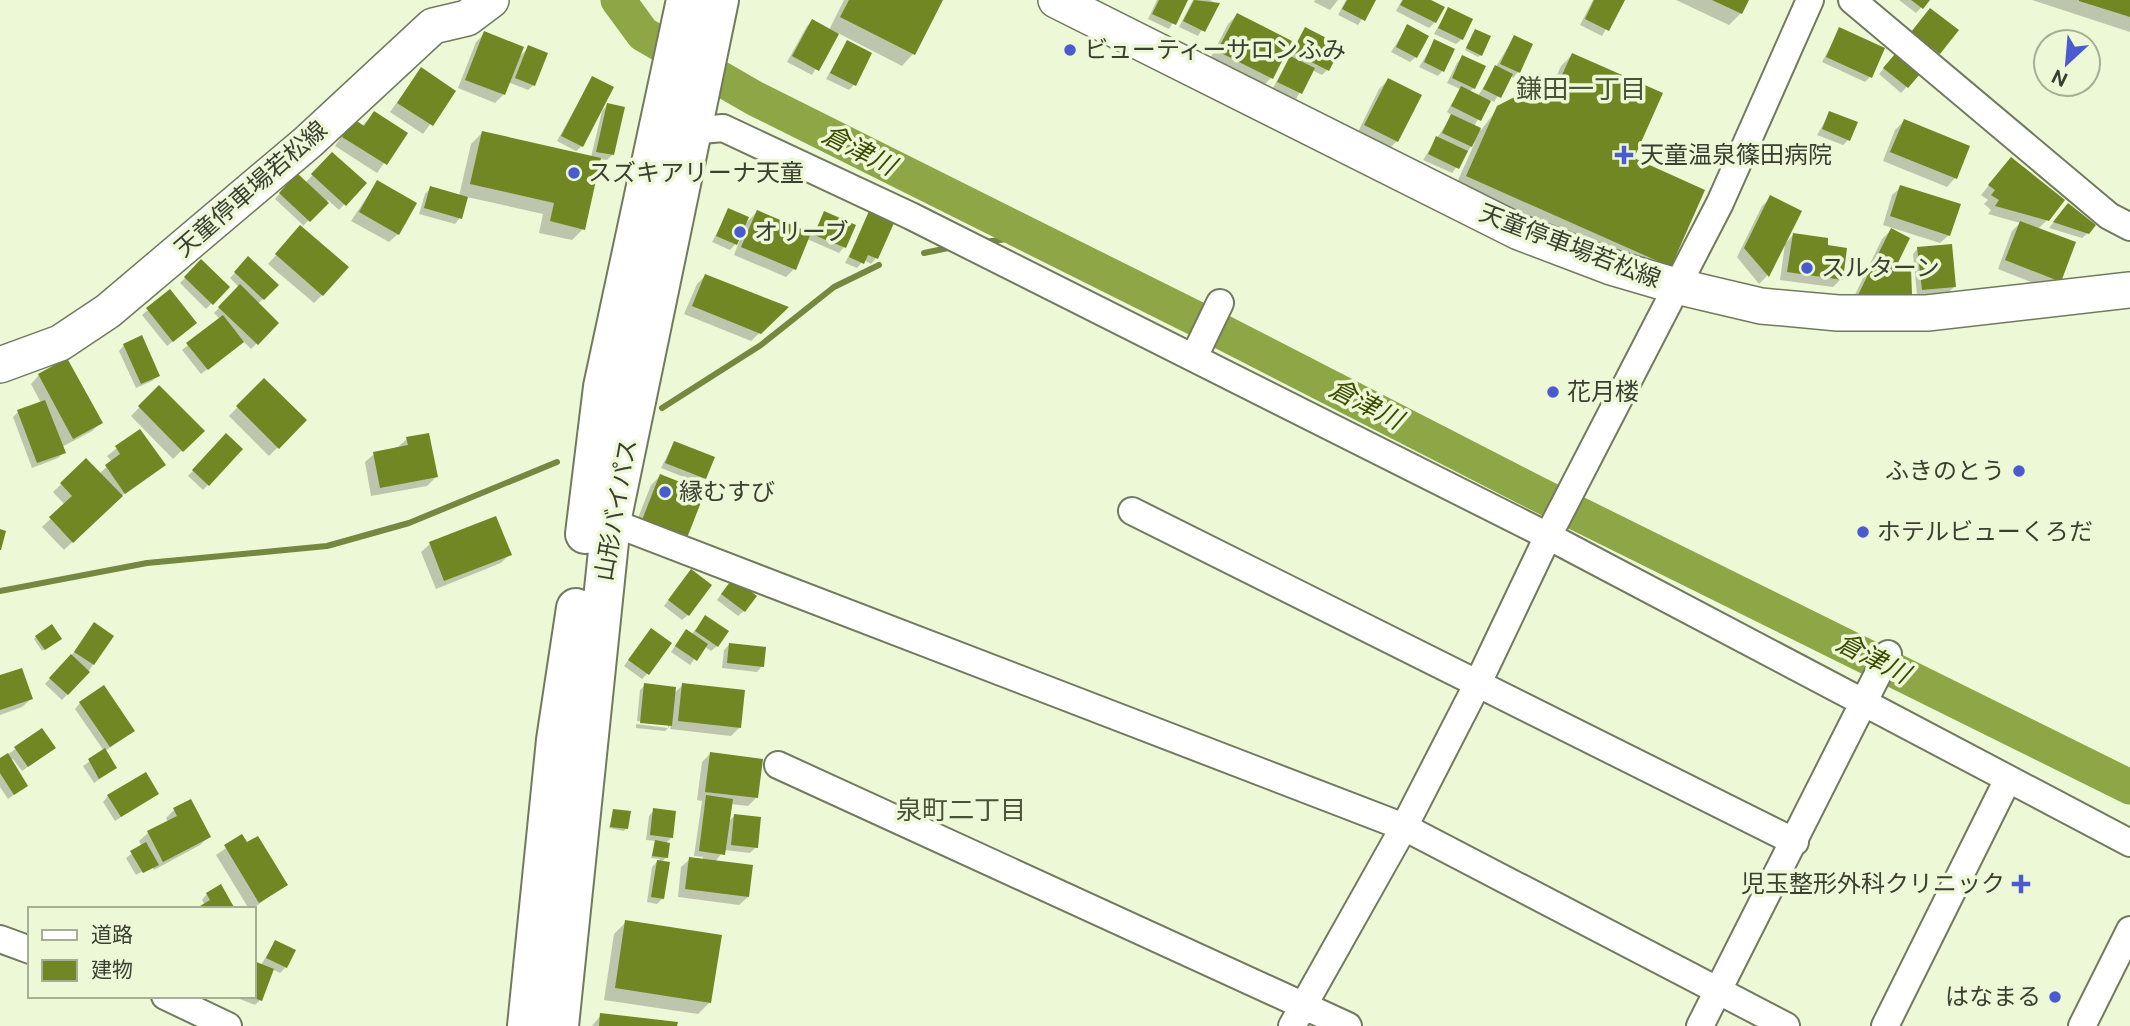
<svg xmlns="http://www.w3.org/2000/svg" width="2130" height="1026" viewBox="0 0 2130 1026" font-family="'Public Sans','Noto Sans JP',sans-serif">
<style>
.shadow{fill:#0003}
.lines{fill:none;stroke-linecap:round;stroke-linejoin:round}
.stream{stroke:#758840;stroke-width:6}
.river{stroke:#8ea746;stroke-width:35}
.building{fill:#708723}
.minor-casing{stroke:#717a5e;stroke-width:30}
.major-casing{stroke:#717a5e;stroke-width:38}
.highway-casing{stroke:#717a5e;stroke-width:42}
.minor{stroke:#fff;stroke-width:26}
.major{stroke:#fff;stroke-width:35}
.highway{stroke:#fff;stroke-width:38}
.poi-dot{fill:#495bcf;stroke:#edf8d7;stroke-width:2.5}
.labels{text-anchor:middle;stroke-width:7;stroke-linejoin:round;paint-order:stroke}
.poi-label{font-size:24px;fill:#3b3f32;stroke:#edf8d7;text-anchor:start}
.street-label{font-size:24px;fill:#3b3f32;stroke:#edf8d7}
.neighbourhood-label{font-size:26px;fill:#495136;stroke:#edf8d7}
.water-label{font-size:26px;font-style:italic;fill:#3d4c01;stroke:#edf8d7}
</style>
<rect width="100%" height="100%" fill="#edf8d7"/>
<path class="shadow" d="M844,0H941L913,54L902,66L838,33L812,75L787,62L807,26L812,21L829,30Z
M1157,0H1186L1169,29L1148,19Z
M1193,0H1210L1217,4L1198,36L1179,27Z
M1315,0H1338L1330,10L1314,2Z
M1346,0H1374L1358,25L1338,15Z
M1402,0H1427L1435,22L1429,28L1396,11Z
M1593,0H1623L1602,36L1580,25Z
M1676,0H1747L1741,13L1729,25Z
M1899,0H1928L1916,13Z
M2032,0H2130V32Z
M1448,10L1462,39L1456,44L1434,34Z
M1237,15L1271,78L1263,86L1210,59L1228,24Z
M1925,16L1957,31L1934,59L1907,38Z
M1407,27L1416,57L1410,62L1391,52Z
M1305,29L1328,69L1322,75L1312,70L1296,99L1273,88Z
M1840,29L1870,77L1865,82L1822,62Z
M485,33L518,58L529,47L534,85L528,90L508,82L504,94L495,103L458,88L476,42Z
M1473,33L1481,55L1478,57L1465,50Z
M1514,37L1518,72L1513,78L1510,76L1494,102L1490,100L1474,126L1481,130L1498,108L1548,95L1561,66L1572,55L1632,159L1670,266L1658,277L1455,187L1476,140L1452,173L1423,160L1452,115L1447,112L1460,89L1447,83L1457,63L1462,57L1474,88L1469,92L1478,96Z
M847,42L854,85L849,90L826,79Z
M1435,42L1443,70L1438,76L1419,67Z
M1890,61L1917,75L1901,93L1879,74Z
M421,69L454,91L423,134L390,112Z
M592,78L582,146L576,151L557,141Z
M1388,80L1397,141L1388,150L1357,134L1379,89Z
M607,105L612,155L607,160L599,159L583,229L572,240L539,233L543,214L467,197L460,218L455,224L419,214L425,194L431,188L459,196L471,144L482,133L591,157L602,111Z
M374,113L405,133L377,173L335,146L346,130L362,126Z
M1830,113L1848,140L1843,145L1817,135Z
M1904,121L1955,178L1947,187L1883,161L1895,130Z
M332,154L364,183L339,210L328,200L301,228L322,295L314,303L268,264L303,225L275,199L297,175L305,183Z
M2003,168L2047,220L2038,229L2060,281L2051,290L1998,269L2012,231L2020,223L1988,214L1991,210L1984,204L1988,200L1981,195Z
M377,182L398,234L389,242L351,221Z
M1901,187L1949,235L1940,243L1883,225L1892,195Z
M1771,198L1799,212L1767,276L1759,284L1737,257L1762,206Z
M729,210L744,225L757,212L812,235L825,213L844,247L839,253L807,239L794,269L786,277L734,255L740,239L730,250L712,242Z
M2062,211L2088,233L2082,238L2049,228Z
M870,213L876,258L871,264L864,260L857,268L845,263Z
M1891,230L1892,271L1910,293L1902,301L1851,303L1882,239Z
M1793,235L1826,247L1841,279L1833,287L1780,280L1785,244Z
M1918,248L1955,286L1949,292L1917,295L1913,254Z
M248,259L276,285L258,304L277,323L251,349L243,341L201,374L182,350L220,319L214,313L239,287L230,278Z
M201,261L228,287L206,309L180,283Z
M705,276L786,308L751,341L684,314L697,284Z
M170,291L190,328L167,346L142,315Z
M124,345L158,376L152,381L136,388L119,351Z
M39,375L101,423L92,431L62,447L64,452L58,458L32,468L13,417L18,412L41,403L31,384Z
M264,380L305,420L269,456L229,416Z
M159,387L202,431L173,459L131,416Z
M139,431L164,465L116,500L64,550L42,527L65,505L53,492L86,460L99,474L112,462L107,456Z
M226,435L241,449L203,490L188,476Z
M407,439L436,477L427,486L371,496L365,462L374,454L398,447Z
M674,443L704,478L699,483L661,468Z
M660,476L703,493L634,528L651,485Z
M430,544L510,554L501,563L436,589L421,552Z
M686,577L688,615L682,620L664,606Z
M728,585L744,611L738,616L717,600Z
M706,617L717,646L711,651L704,646L690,665L671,652L681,637L691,635Z
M94,624L112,636L88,672L62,700L45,684L71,656Z
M646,636L647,674L642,679L624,666Z
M36,637L58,641L42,651L34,639Z
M729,645L762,666L757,672L722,668L724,650Z
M0,677L31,699L22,707L0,715Z
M645,685L673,694L683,685L739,728L731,736L670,729L671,725L665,731L636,728V724L668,728V724L637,721L640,690Z
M80,703L127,736L105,751L115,768L94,783L83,766L104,751L75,709Z
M42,730L54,748L22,771L13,759L10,760L26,786L8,799L0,787V760Z
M710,754L756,798L748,806L731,804L728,822L735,815L756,847L750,853L724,850L715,862L748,897L739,905L678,897L681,867L690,859L703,860V857L694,856L702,801L697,800L702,762Z
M157,794L115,821L103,802L108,796Z
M174,810L209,837L200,845L154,870L152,866L136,875L126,858L142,846L139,841L148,833L168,822L166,818Z
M654,810L672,837L665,844L666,858L661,862L663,898L657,904L647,902L652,867L660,859L651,858L656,841L646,840L649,816Z
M613,811L626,828L624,831L609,828Z
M242,837L286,885L252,909H249L216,855Z
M207,894L233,909L205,905L202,900Z
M626,922L710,1002L698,1014L604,1000L614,934Z
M275,942L286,967L280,973L272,969L260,1000L255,1005L232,996H254V963L261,965Z
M601,1015L676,1026H592Z"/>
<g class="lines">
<path class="stream" d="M985,242L1028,236
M924,253L953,247
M662,408L761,345L834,287L879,265
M0,591L147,563L327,546L409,523L557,462"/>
<path class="river" d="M618,0L643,34L756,99L1193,317L1538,494L2130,787"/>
</g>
<path class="building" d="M849,0H943L915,55L840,17Z
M1159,0H1188L1176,25L1152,14Z
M1194,0L1220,3L1205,32L1183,21Z
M1347,0H1376L1365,21L1342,9Z
M1403,0H1431L1445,7L1436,23L1400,5Z
M1594,0H1625L1609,31L1585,19Z
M1712,0H1749L1742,14Z
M1911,0H1930L1923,9Z
M2079,0H2130V17L2079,1Z
M1448,7L1473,19L1463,40L1438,28Z
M1930,8L1959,30L1940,54L1911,32Z
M1237,13L1292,41L1273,79L1217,51Z
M812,19L839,34L819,71L792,56Z
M1407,24L1429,36L1417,58L1396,47Z
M1305,27L1342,46L1329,71L1292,52Z
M1839,27L1885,48L1872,78L1826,57Z
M1475,29L1491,36L1482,56L1466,48Z
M484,31L524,47L505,95L465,80Z
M1514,35L1533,44L1520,73L1500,64Z
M1434,39L1455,49L1444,72L1424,62Z
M847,40L872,53L856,86L830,73Z
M528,45L548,53L535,86L515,78Z
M1572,53L1663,93L1634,158L1705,190L1671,267L1466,176L1497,106L1534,87L1553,95Z
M1895,54L1920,74L1908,88L1883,68Z
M1462,55L1486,66L1475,89L1452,78Z
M1290,56L1315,68L1302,94L1277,82Z
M1495,65L1513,74L1501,98L1483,89Z
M421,67L456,91L433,126L397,103Z
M592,76L614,87L583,147L561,136Z
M1388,78L1422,95L1398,142L1364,125Z
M1461,86L1491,101L1481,121L1451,106Z
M607,103L625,107L614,155L596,152Z
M374,111L408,133L387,165L342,137L354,119L364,126Z
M1829,111L1858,122L1850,141L1822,129Z
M1451,114L1481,128L1472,147L1442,133Z
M1904,119L1970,146L1957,179L1890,152Z
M482,131L601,158L585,230L550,221L554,203L470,184Z
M1436,136L1468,151L1459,169L1428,154Z
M332,152L367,183L346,206L311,174Z
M2011,157L2065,200L2049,221L1995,206L1999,200L1991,195L1995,190L1988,185Z
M297,173L329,203L310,222L279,193Z
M377,180L417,203L399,235L359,212Z
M1900,185L1961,204L1950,236L1890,216Z
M430,186L468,197L462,219L424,208Z
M1770,195L1802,211L1769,277L1744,248Z
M2068,203L2096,225L2089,234L2053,222Z
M728,208L749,217L737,245L716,236Z
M757,210L811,233L796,270L741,247Z
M824,211L856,225L846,248L814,235Z
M869,211L894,223L878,259L868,255L864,264L849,257Z
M2020,221L2076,242L2061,282L2005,260Z
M300,225L349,267L323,296L275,254Z
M1891,228L1910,238L1895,269H1911L1912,294L1858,295Z
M1793,233L1828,238V245L1847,248L1843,280L1787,272Z
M1952,244L1956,287L1922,290L1917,247Z
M248,256L279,285L264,300L234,272Z
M201,259L230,287L213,305L184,277Z
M705,274L789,307L761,334L692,306Z
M240,284L279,323L258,345L218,307Z
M170,289L197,323L173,342L146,308Z
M223,315L244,342L208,370L186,343Z
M142,335L160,376L141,384L123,344Z
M67,358L103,423L73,439L38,374Z
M264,378L307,420L279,449L236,406Z
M159,385L205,431L183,452L138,406Z
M45,400L66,453L37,463L17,410Z
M140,429L166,465L125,494L105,465L120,454L115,446Z
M226,433L243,449L209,486L192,470Z
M429,433L438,477L380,488L373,452L408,445L406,437Z
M674,441L715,457L706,479L665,463Z
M86,458L123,496L73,543L49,517L72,496L60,483Z
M660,474L705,492L687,538L642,520Z
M496,516L512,555L444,581L429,542Z
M0,529L6,531L1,550H0Z
M691,569L712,585L689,616L668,600Z
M733,578L757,596L745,612L721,594Z
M705,615L729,631L718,647L695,631Z
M94,622L114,636L94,665L74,652Z
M52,624L62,639L45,650L35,636Z
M651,628L672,643L649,675L628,660Z
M686,629L708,644L697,661L675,646Z
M729,643L766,647L764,667L727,663Z
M71,654L90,672L68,695L49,678Z
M22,668L33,699L0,710V675Z
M644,683L676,687L672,726L640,723Z
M682,683L745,690L741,728L678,721Z
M104,685L135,731L110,747L79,702Z
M42,728L56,748L28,767L14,747Z
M105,748L117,768L99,779L88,759Z
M710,752L763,759L758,798L705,792Z
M8,753L28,786L14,795L0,773V758Z
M146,772L159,794L121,817L107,795Z
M706,795L733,799L725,855L699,851Z
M191,799L211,837L163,862L147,831L177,816L173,808Z
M653,808L676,811L673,838L650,835Z
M613,809L631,811L628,829L610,827Z
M734,814L761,817L758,848L731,845Z
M242,834L247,842L258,836L288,885L259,903L224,845Z
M655,840L670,843L668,858L652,856Z
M146,842L159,865L143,873L130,851Z
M689,857L753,865L749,897L685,889Z
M657,860L670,862L664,899L651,897Z
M221,884L235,909H195L210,900L206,893Z
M625,920L722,935L711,1003L615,988Z
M275,940L296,950L287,968L266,958Z
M254,961L274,969L262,1001L254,998Z
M600,1013L678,1022L677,1026H599Z"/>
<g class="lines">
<g class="minor-casing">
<path id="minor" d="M1852,0L2109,216L2130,227
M691,131L723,128L911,216L1548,536L2130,843
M1194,357L1220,303
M1132,511L1795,842
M611,522L1404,827L1786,1026
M778,765L1348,1026
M0,939L30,950
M165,996L228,1026
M1292,1026L1404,827L1477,685L1548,536L1720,203L1810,0
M1700,1026L1888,654
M1885,1026L2008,779
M2082,1026L2130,930"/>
</g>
<g class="major-casing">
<path id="major" d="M1056,0L1519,232L1611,267L1676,286L1761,306L1838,313H1927L2130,290
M0,365L60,343L108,311L308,142L433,26L467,18L491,0"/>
</g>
<g class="highway-casing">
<path id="highway" d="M585,534L603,387L686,0
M527,1026L556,740L576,608
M559,1026L611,522L719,0"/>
</g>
<use href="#minor" class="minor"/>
<use href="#major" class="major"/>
<use href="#highway" class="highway"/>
</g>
<g class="poi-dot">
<circle cx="1070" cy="50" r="7"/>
<path d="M1620.5 144.5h7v7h7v7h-7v7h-7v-7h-7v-7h7z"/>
<circle cx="574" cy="173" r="7"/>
<circle cx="740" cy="232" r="7"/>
<circle cx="1807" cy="268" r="7"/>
<circle cx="1553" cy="392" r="7"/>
<circle cx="2019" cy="471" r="7"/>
<circle cx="665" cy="492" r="7"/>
<circle cx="1863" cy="532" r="7"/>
<path d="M2017.5 873.5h7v7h7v7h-7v7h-7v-7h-7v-7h7z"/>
<circle cx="2055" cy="997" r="7"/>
</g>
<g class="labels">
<g class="poi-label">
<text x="1084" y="58">ビューティーサロンふみ</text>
<text x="1640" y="163">天童温泉篠田病院</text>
<text x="588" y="181">スズキアリーナ天童</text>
<text x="754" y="240">オリーブ</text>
<text x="1821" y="276">スルターン</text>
<text x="1567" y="400">花月楼</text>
<text x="2005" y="479" text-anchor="end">ふきのとう</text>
<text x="679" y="500">縁むすび</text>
<text x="1877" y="540">ホテルビューくろだ</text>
<text x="2005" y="892" text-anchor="end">児玉整形外科クリニック</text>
<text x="2041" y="1005" text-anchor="end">はなまる</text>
</g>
<g class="street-label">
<text transform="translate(251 189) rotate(-41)" y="8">天童停車場若松線</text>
<text transform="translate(1570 246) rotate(21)" y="8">天童停車場若松線</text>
<text transform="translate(616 510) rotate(-80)" y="8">山形バイパス</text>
</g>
<g class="neighbourhood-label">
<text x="1581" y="98">鎌田一丁目</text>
<text x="961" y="819">泉町二丁目</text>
</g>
<g class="water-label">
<text transform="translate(859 150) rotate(27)" y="9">倉津川</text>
<text transform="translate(1366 404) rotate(27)" y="9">倉津川</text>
<text transform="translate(1873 658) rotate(27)" y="9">倉津川</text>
</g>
</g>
<rect x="28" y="907" width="228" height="91" fill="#edf8d7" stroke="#a6ae95" stroke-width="2"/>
<rect x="42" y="930" width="35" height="10" fill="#ffffff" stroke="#a6ae95" stroke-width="2"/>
<text x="91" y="942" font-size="21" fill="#3b3f32">道路</text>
<rect x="42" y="960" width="35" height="21" fill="#708723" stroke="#a6ae95" stroke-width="2"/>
<text x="91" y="977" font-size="21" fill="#3b3f32">建物</text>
<g transform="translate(2067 63) rotate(206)"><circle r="33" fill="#edf8d7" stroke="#a6ae95" stroke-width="2"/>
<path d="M0-5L12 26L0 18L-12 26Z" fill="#495bcf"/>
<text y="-10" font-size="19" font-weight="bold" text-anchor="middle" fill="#3b3f32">N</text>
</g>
</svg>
